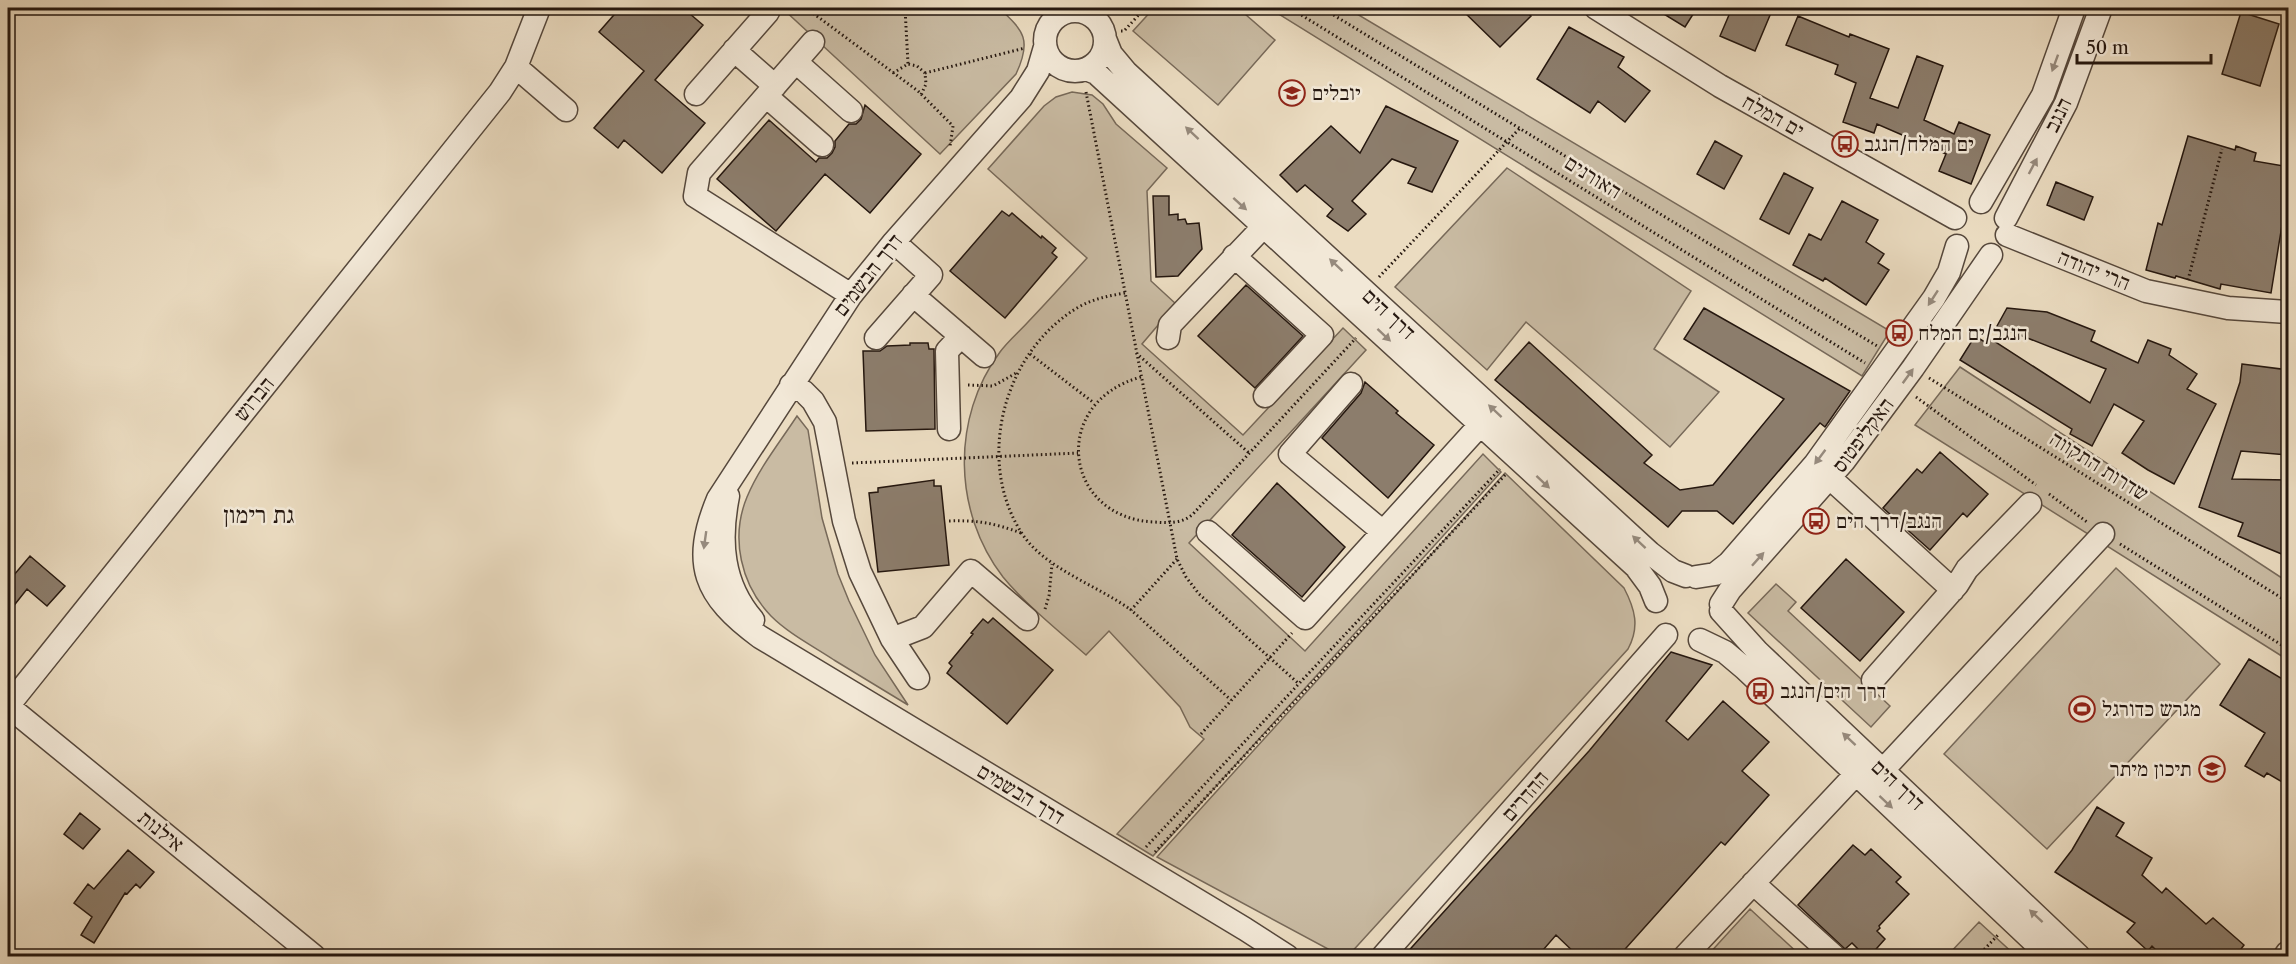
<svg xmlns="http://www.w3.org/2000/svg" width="2296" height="964" viewBox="0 0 2296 964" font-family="'Libre Caslon Text','Frank Ruhl Libre',serif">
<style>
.green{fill:#c9bba3;stroke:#776959;stroke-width:1.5}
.building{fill:#8c7d6c;stroke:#25170f;stroke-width:1.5}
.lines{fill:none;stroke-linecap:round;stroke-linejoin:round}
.minor-casing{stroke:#56483c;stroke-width:25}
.path{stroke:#25170f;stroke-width:3;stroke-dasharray:1.5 3;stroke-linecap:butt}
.minor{stroke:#f2e8d7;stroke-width:22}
.oneway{fill:#968a7d}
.labels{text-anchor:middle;stroke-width:5;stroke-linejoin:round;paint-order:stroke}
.poi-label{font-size:21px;fill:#25170f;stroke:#f2e8d7;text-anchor:start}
.street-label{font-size:21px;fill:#25170f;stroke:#f2e8d7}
.quarter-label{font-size:24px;fill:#25170f;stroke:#f2e8d7}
</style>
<rect width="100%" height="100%" fill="#ebdcc1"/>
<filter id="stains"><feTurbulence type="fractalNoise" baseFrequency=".00333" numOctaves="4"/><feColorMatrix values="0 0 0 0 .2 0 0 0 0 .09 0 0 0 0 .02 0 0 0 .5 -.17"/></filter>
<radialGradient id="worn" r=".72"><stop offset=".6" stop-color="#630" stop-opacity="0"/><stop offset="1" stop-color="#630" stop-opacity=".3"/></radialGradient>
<path class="green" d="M782,8H999C1024,31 1032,40 1016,74L940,154Z
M1154,8H1238L1275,40L1218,105L1133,31Z
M1269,8H1347L1890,331L1862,376Z
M1072,92L1092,95L1103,104L1116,124L1167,168L1147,191L1151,281L1176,304L1142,344L1243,435L1343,328L1366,350L1189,543L1305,651L1483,454L1501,472L1153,856L1117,834L1204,739L1190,727L1180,707L1109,631L1086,655C1060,632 1025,604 1003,577C953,512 951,418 1000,352C1008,341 1019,332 1028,322C1048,301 1068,279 1087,258L988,169L1044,106L1056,97Z
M1507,168L1691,291L1654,349L1719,392L1670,447L1526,322L1487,370L1395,287Z
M1960,367L2288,582V660L1915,425Z
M797,416L808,430L822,518L838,574L849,601L875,655L908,705C883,690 859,675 834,660C813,646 789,634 771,616C741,585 730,538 747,497C759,468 780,442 797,416Z
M1505,473L1624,588C1635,609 1640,627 1628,649L1348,956H1341L1157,857Z
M2116,568L2220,664L2047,849L1944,754Z
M1776,584L1796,602L1788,611L1890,706L1871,727L1748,613Z
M1750,909L1801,956H1707Z
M1979,922L2016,956H1947Z"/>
<path class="building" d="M620,8H683L703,25L655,80L705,123L662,173L624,140L618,148L594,128L644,71L599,32Z
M1460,8H1522L1531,16L1500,47Z
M1654,8H1697L1685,27Z
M1732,8H1773L1755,51L1720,36Z
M2241,12L2279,24L2260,86L2222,74Z
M1798,16L1849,37L1850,34L1889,49L1870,98L1898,108L1917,56L1943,66L1924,120L1954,134L1959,122L1990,135L1971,184L1939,171L1946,154L1877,124L1874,133L1843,122L1856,83L1835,74L1838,65L1786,45Z
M1569,27L1624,57L1618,67L1650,91L1625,122L1598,101L1590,113L1537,79Z
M865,105L921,154L870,213L825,174L776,231L717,179L769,120L816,162L819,158H827L832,153L835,147V141L849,124H856L861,119Z
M1386,106L1458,141L1432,192L1408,183L1416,168L1392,159L1352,201L1366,214L1348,231L1327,216L1333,209L1305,185L1297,192L1280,175L1331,126L1360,153Z
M2188,136L2235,150L2236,146L2256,153L2254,161L2289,167V226L2282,225L2271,293L2221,284L2220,289L2176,276L2175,278L2146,270L2158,223L2162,225Z
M1715,141L1742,156L1724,189L1697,174Z
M1784,173L1813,188L1789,234L1760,219Z
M2056,182L2093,197L2084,220L2047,205Z
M1153,196H1169V215L1178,214V220L1185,219L1187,224L1199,223L1202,249L1178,276L1156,277Z
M1842,201L1878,220L1866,242L1884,254L1878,263L1889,270L1866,305L1825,278L1823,281L1793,265L1809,234L1821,240Z
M1002,211L1009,216L1012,213L1041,238L1042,236L1056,248L1052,253L1057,257L1005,318L950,271Z
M1246,285L1303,336L1255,388L1198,336Z
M1704,308L1850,391L1825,427L1820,423L1733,524L1717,511H1682L1668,527L1495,380L1529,342L1652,455L1644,463L1680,490L1713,485L1784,399L1684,339Z
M2007,308L2047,312L2095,331L2091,341L2138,363L2148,340L2171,349L2169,355L2197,374L2187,389L2216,404L2174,484L2148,470L2122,453L2144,421L2114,404L2092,446L2070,434L2072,429L1960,360L1975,336L1988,344L1991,339L2090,403L2106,369L1997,326Z
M910,343H928L929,349H934L935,429L866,431L863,351H880L887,346L910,345Z
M2242,364L2289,370V455L2241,451L2232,479L2289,480V557L2238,536L2243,523L2199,507L2240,382Z
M1365,382L1398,411L1396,413L1434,445L1388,498L1322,438L1361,393Z
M1940,452L1988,494L1967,517L1963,513L1930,550L1883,508L1917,469L1922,473Z
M934,480V486H941L949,565L878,572L869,493L878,492V488Z
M1277,483L1345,547L1302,597L1232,535Z
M30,556L65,586L47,606L27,589L8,613V582Z
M1846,559L1904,612L1860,661L1801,608Z
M993,618L1053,670L1007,724L947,673L952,666L949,663L973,634L971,633L983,619L988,623Z
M1671,652L1712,665L1666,721L1688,740L1723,701L1769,742L1742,771L1769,795L1725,845L1721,842L1618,957H1579L1556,935L1537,957H1465L1457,950L1451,957H1403L1589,751Z
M2249,659L2289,683V786L2267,773L2264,777L2245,766L2265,733L2220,705Z
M2097,807L2124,823L2116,836L2152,858L2142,875L2162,893L2166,888L2206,924L2213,918L2244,945L2235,957H2163L2152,946L2148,951L2127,932L2135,923L2055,872L2072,850Z
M80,813L100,829L83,849L64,834Z
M1853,845L1865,855L1871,849L1901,877L1896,882L1909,894L1879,926L1880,928L1877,931L1885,939L1869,957H1866L1852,943L1845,949L1798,905Z
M128,850L154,872L140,888L136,884L127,894L125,893L94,943L81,935L92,917L74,903L88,884L94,889Z"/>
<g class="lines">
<g class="minor-casing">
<path id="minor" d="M1596,8L1720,86L1955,218
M1045 41a30 30 0 1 1 60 0a30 30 0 1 1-60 0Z
M1105,39L1111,54L1126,72L1650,553L1673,571L1686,576
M813,42L699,173L695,196L851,295
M1045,47L1038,71L1021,98L894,242L851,295L718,499C691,564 704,596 760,637L1245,929L1287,956
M734,50L775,86
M796,62L851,111
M516,67L566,110
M1086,69L1096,73L1636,567L1650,586L1656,601
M696,94L768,12
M766,96L822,145
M1981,202L2043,95L2074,8
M2006,218L2066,103L2101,8
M2007,235L2146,291L2228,308L2288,312
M1234,256L1322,335L1265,396
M913,295L984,356
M876,338L931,275L894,242
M1168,338L1170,325L1264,226
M1351,384L1290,454L1383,532
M791,385L804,392L813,401L825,422L844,521L860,572L892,639L918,678
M949,429L947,351L961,336
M1830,478L1953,590
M728,496C719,541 722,584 753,620
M1208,532L1305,618L1481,424
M1696,577L1715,574L1729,563L1815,464L1934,298L1949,272L1957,246
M1721,604L1730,590L1844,461L1913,368L1991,255
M1721,611L1758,652L2079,956
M892,639L923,627L971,571L1027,619
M1700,640L1725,652L1744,668L2049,956
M1873,680L1957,585L1967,569L2030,504
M8,706L500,92L516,67L539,8
M8,706L314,956
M1883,770L2103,534
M1753,883L1834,956
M1383,956L1666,635
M1685,956L1856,774
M2285,956L2287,953"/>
</g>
<path class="path" d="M806,8L918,91L953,126L950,147
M905,8L908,64
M1290,8L1865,363
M1322,8L1877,346
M1121,31H1124L1145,8
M893,73L908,64L917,66L925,73L926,84L921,95
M925,73L1025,48
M1086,92L1177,559L1186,577L1199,594L1299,684
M1379,277L1520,128
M2188,280L2222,149
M1125,293C1108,296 1092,299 1077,308C1004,352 975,459 1021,532C1043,568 1097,585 1131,610
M1136,353L1249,453
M1030,354L1094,403
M1141,377C1049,402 1063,518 1154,522C1168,523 1182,524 1193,514L1356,338
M1929,378L2288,602
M968,385L993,386L1018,372
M1916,397L2036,485
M852,463L1078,453
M2049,494L2087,522
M949,521C977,520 994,523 1021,533
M2120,544L2288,649
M1177,559L1131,610L1231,700
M1045,609L1049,596L1052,564
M1201,734L1292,633
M1146,847L1500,469
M1155,852L1506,474
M1978,956L1998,935"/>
<use href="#minor" class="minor"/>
</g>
<defs><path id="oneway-solid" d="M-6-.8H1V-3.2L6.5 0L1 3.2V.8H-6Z" transform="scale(1.5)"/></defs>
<g class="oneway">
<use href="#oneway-solid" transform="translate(2055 63) rotate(110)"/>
<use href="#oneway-solid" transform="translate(1192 133) rotate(-137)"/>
<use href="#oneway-solid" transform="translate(2033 166) rotate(-62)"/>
<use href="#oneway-solid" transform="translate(1240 204) rotate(42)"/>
<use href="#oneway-solid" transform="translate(1336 265) rotate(-137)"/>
<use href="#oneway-solid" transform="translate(1933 298) rotate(123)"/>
<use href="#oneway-solid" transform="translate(1384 335) rotate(43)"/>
<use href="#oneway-solid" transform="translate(1908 376) rotate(-54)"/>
<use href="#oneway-solid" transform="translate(1495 411) rotate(-137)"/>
<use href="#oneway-solid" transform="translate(1820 457) rotate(127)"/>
<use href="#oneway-solid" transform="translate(1543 482) rotate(43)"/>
<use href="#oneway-solid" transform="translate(705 540) rotate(98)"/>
<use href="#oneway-solid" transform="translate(1639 542) rotate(-137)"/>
<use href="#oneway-solid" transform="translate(1758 559) rotate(-48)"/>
<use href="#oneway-solid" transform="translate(1849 739) rotate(-137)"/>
<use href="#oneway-solid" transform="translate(1886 802) rotate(43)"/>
<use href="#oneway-solid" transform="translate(2036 916) rotate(-137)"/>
</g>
<defs>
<g id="school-ring" transform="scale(1.35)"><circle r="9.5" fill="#f2e8d7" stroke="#8f2418" stroke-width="1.5"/><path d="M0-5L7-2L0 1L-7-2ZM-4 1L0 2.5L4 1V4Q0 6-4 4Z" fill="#8f2418"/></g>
<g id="bus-ring" transform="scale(1.35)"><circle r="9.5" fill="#f2e8d7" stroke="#8f2418" stroke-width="1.5"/><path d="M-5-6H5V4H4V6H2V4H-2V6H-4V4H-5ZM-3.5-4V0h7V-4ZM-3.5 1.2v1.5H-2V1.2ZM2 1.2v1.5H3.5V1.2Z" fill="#8f2418"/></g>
<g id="stadium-ring" transform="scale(1.35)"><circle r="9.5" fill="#f2e8d7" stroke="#8f2418" stroke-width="1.5"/><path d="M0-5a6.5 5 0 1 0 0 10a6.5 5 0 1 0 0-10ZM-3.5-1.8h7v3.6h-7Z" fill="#8f2418"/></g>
</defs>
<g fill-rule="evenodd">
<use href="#school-ring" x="1292" y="93"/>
<use href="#bus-ring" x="1845" y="144"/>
<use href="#bus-ring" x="1899" y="333"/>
<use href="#bus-ring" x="1816" y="521"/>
<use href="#bus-ring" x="1760" y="691"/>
<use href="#stadium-ring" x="2082" y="709"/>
<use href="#school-ring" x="2212" y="769"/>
</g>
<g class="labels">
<g class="poi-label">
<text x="1312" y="100">יובלים</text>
<text x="1864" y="151">ים המלח/הנגב</text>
<text x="1918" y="340">הנגב/ים המלח</text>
<text x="1836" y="528">הנגב/דרך הים</text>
<text x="1780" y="698">דרך הים/הנגב</text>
<text x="2102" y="716">מגרש כדורגל</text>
<text x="2192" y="776" text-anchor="end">תיכון מיתר</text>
</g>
<g class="street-label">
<text transform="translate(2058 115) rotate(-64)" y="7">הנגב</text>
<text transform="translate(1773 116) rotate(29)" y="7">ים המלח</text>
<text transform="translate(1593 177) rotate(32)" y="7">האורנים</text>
<text transform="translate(2094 270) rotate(22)" y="7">הרי יהודה</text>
<text transform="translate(868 275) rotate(-52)" y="7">דרך הבשמים</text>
<text transform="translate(1389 314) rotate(43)" y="7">דרך הים</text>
<text transform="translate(254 399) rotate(-51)" y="7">הברוש</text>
<text transform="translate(1863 435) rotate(-53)" y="7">האקליפטוס</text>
<text transform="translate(2099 466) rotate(32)" y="7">שדרות התקווה</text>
<text transform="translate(1898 785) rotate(43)" y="7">דרך הים</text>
<text transform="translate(1021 794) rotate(31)" y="7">דרך הבשמים</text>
<text transform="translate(1525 796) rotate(-49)" y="7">ההדרים</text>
<text transform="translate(161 831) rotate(39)" y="7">אילנות</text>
</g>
<g class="quarter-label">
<text x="259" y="523">גת רימון</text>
</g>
</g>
<rect width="2296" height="964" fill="none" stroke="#ebdcc1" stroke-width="30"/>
<rect x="9" y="9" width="2278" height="946" fill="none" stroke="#25170f" stroke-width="3"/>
<rect x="15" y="15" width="2266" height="934" fill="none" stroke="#25170f" stroke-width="1.5"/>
<path d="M2077 54v9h134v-9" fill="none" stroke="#25170f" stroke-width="3"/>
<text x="2086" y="54" font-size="18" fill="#25170f" stroke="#f2e8d7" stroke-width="4.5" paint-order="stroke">50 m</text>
<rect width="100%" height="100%" filter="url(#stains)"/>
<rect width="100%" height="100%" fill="url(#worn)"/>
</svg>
